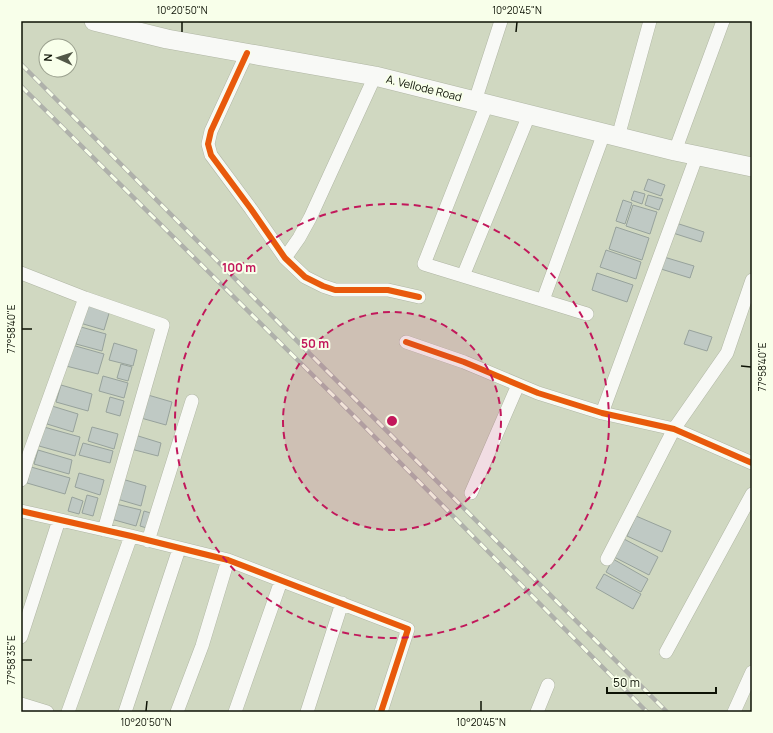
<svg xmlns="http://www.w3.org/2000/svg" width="773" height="733" viewBox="0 0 773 733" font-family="Manrope,sans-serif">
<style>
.building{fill:#bfc9c4;stroke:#97a29c}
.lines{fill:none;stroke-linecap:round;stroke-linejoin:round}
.street-casing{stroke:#b0b6a4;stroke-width:14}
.secondary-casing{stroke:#b0b6a4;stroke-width:20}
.street{stroke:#f8f9f6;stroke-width:13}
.secondary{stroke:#f8f9f6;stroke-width:19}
.rail-casing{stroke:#afb1ab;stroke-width:4.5}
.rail{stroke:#f8ffea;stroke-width:3;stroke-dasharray:9;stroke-linecap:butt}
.cycleway-casing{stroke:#f8ffea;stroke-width:8}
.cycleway{stroke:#e8590c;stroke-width:6}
.ticks{fill:none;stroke:#0d1205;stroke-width:1.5}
.ring{fill:none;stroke:#c2185b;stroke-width:2;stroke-dasharray:7 5}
.labels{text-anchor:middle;stroke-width:4;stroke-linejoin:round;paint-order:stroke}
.street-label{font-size:11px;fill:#0d1205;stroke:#f8ffea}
.centre{fill:#c2185b;stroke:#f8ffea;stroke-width:2}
.ring-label{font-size:12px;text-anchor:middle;font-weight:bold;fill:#c2185b;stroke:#f8ffea;stroke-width:4;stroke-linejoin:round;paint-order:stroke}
.neatline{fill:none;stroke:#0d1205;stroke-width:1.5}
.ticks-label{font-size:10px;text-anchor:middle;fill:#0d1205}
</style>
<rect width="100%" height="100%" fill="#d0d8c1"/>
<path class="building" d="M648,179L665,185L661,196L644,190Z
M634,191L645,194L642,204L631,200Z
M648,195L663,199L659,210L645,205Z
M623,200L632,203L625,224L616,221Z
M633,205L657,212L650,234L626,226Z
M676,223L704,232L701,242L673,233Z
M616,227L649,238L642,260L609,249Z
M606,250L641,262L636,279L600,267Z
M664,257L694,266L690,278L661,269Z
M597,273L633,285L627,302L592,290Z
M86,303L110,310L104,330L80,323Z
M81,327L106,334L102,351L76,344Z
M689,330L712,337L707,351L684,344Z
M114,343L137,350L133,366L109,360Z
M72,345L104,354L98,374L66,366Z
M121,364L132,367L128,381L117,378Z
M103,376L128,383L124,398L99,391Z
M61,385L92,394L88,411L56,402Z
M148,395L172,402L166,425L141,418Z
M110,397L124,401L120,416L106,412Z
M52,406L78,414L73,432L47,424Z
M44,427L80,437L75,456L39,446Z
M92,427L118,434L114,449L88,441Z
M135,435L161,443L158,456L131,449Z
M83,443L113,451L110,463L79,455Z
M38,450L72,460L69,474L34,464Z
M31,467L70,478L65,494L27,483Z
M79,473L104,480L100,495L75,487Z
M122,479L146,486L141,506L117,499Z
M87,495L98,498L93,516L82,513Z
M72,497L83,501L79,514L68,511Z
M116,504L141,510L136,526L111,519Z
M144,511L154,514L150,529L140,526Z
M636,516L671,531L662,552L627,536Z
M624,539L658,557L649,575L614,557Z
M613,559L648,579L641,592L606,572Z
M604,574L641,594L633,609L596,588Z"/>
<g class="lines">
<g class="street-casing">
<path id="street" d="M247,53L211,131L208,144L211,155L251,209L285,258L305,277L323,286L335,290H388L419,297
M475,101L501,21
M487,104L424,264L587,314
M618,137L650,21
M675,151L723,21
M285,258L299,238L310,218L375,76
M21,273L85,298L163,325L104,530
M463,276L529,115
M543,300L604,133
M406,342L464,362L538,393L602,413L674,429L752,463
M602,413L697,155
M21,480L28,457L85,298
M471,493L518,385
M21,511L131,536L228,560L408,629L381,712
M148,541L192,401
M607,559L674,429L727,353L752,280
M21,637L59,520
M666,652L752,494
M21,704L47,712
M68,712L131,536
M125,712L179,549
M177,712L202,646L228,560
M235,712L281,581
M307,712L342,603
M537,712L548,685
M734,712L752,672"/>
</g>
<g class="secondary-casing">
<path id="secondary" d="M94,21L167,39L375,76L675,151L752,167"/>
</g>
<use href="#street" class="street"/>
<use href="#secondary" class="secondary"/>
<g class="rail-casing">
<path id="rail" d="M21,64L667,712
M21,86L354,416L647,712"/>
</g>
<use href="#rail" class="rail"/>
<g class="cycleway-casing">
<path id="cycleway" d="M247,53L211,131L208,144L211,155L251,209L285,258L305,277L323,286L335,290H388L419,297
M406,342L464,362L538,393L602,413L674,429L752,463
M21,511L131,536L228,560L408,629L381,712"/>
</g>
<use href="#cycleway" class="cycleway"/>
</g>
<path class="ticks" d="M182,32V22M516,32L517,22M22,329H32M741,366L751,367M22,660H32M146,711L147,701M481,711V701"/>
<circle cx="392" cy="421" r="109" fill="#c2185b" fill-opacity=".12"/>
<g class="ring">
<circle cx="392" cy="421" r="109"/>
<circle cx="392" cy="421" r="217"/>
</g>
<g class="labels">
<g class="street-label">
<text transform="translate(424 88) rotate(14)" y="4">A. Vellode Road</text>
</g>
</g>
<circle cx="392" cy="421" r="6" class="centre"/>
<g class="ring-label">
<text x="239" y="272">100 m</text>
<text x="315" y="348">50 m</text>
</g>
<rect width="773" height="733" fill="none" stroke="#f8ffea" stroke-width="44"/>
<g transform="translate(58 58) rotate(273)"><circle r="19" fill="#f8ffea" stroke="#9aa08e"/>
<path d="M0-3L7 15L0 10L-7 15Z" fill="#515747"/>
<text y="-6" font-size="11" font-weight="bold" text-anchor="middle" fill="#0d1205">N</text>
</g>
<path d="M607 687v6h109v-6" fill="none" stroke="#0d1205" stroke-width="2"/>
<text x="613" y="687" font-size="12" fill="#0d1205" stroke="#f8ffea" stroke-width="3" paint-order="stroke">50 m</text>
<rect x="22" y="22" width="729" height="689" class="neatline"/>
<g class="ticks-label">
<text x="182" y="14">10°20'50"N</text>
<text x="517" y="14">10°20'45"N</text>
<text transform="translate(11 329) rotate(-90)" y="4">77°58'40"E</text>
<text transform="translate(762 367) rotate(-90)" y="4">77°58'40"E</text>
<text transform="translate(11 660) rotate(-90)" y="4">77°58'35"E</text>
<text x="146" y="726">10°20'50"N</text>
<text x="481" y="726">10°20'45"N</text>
</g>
</svg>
